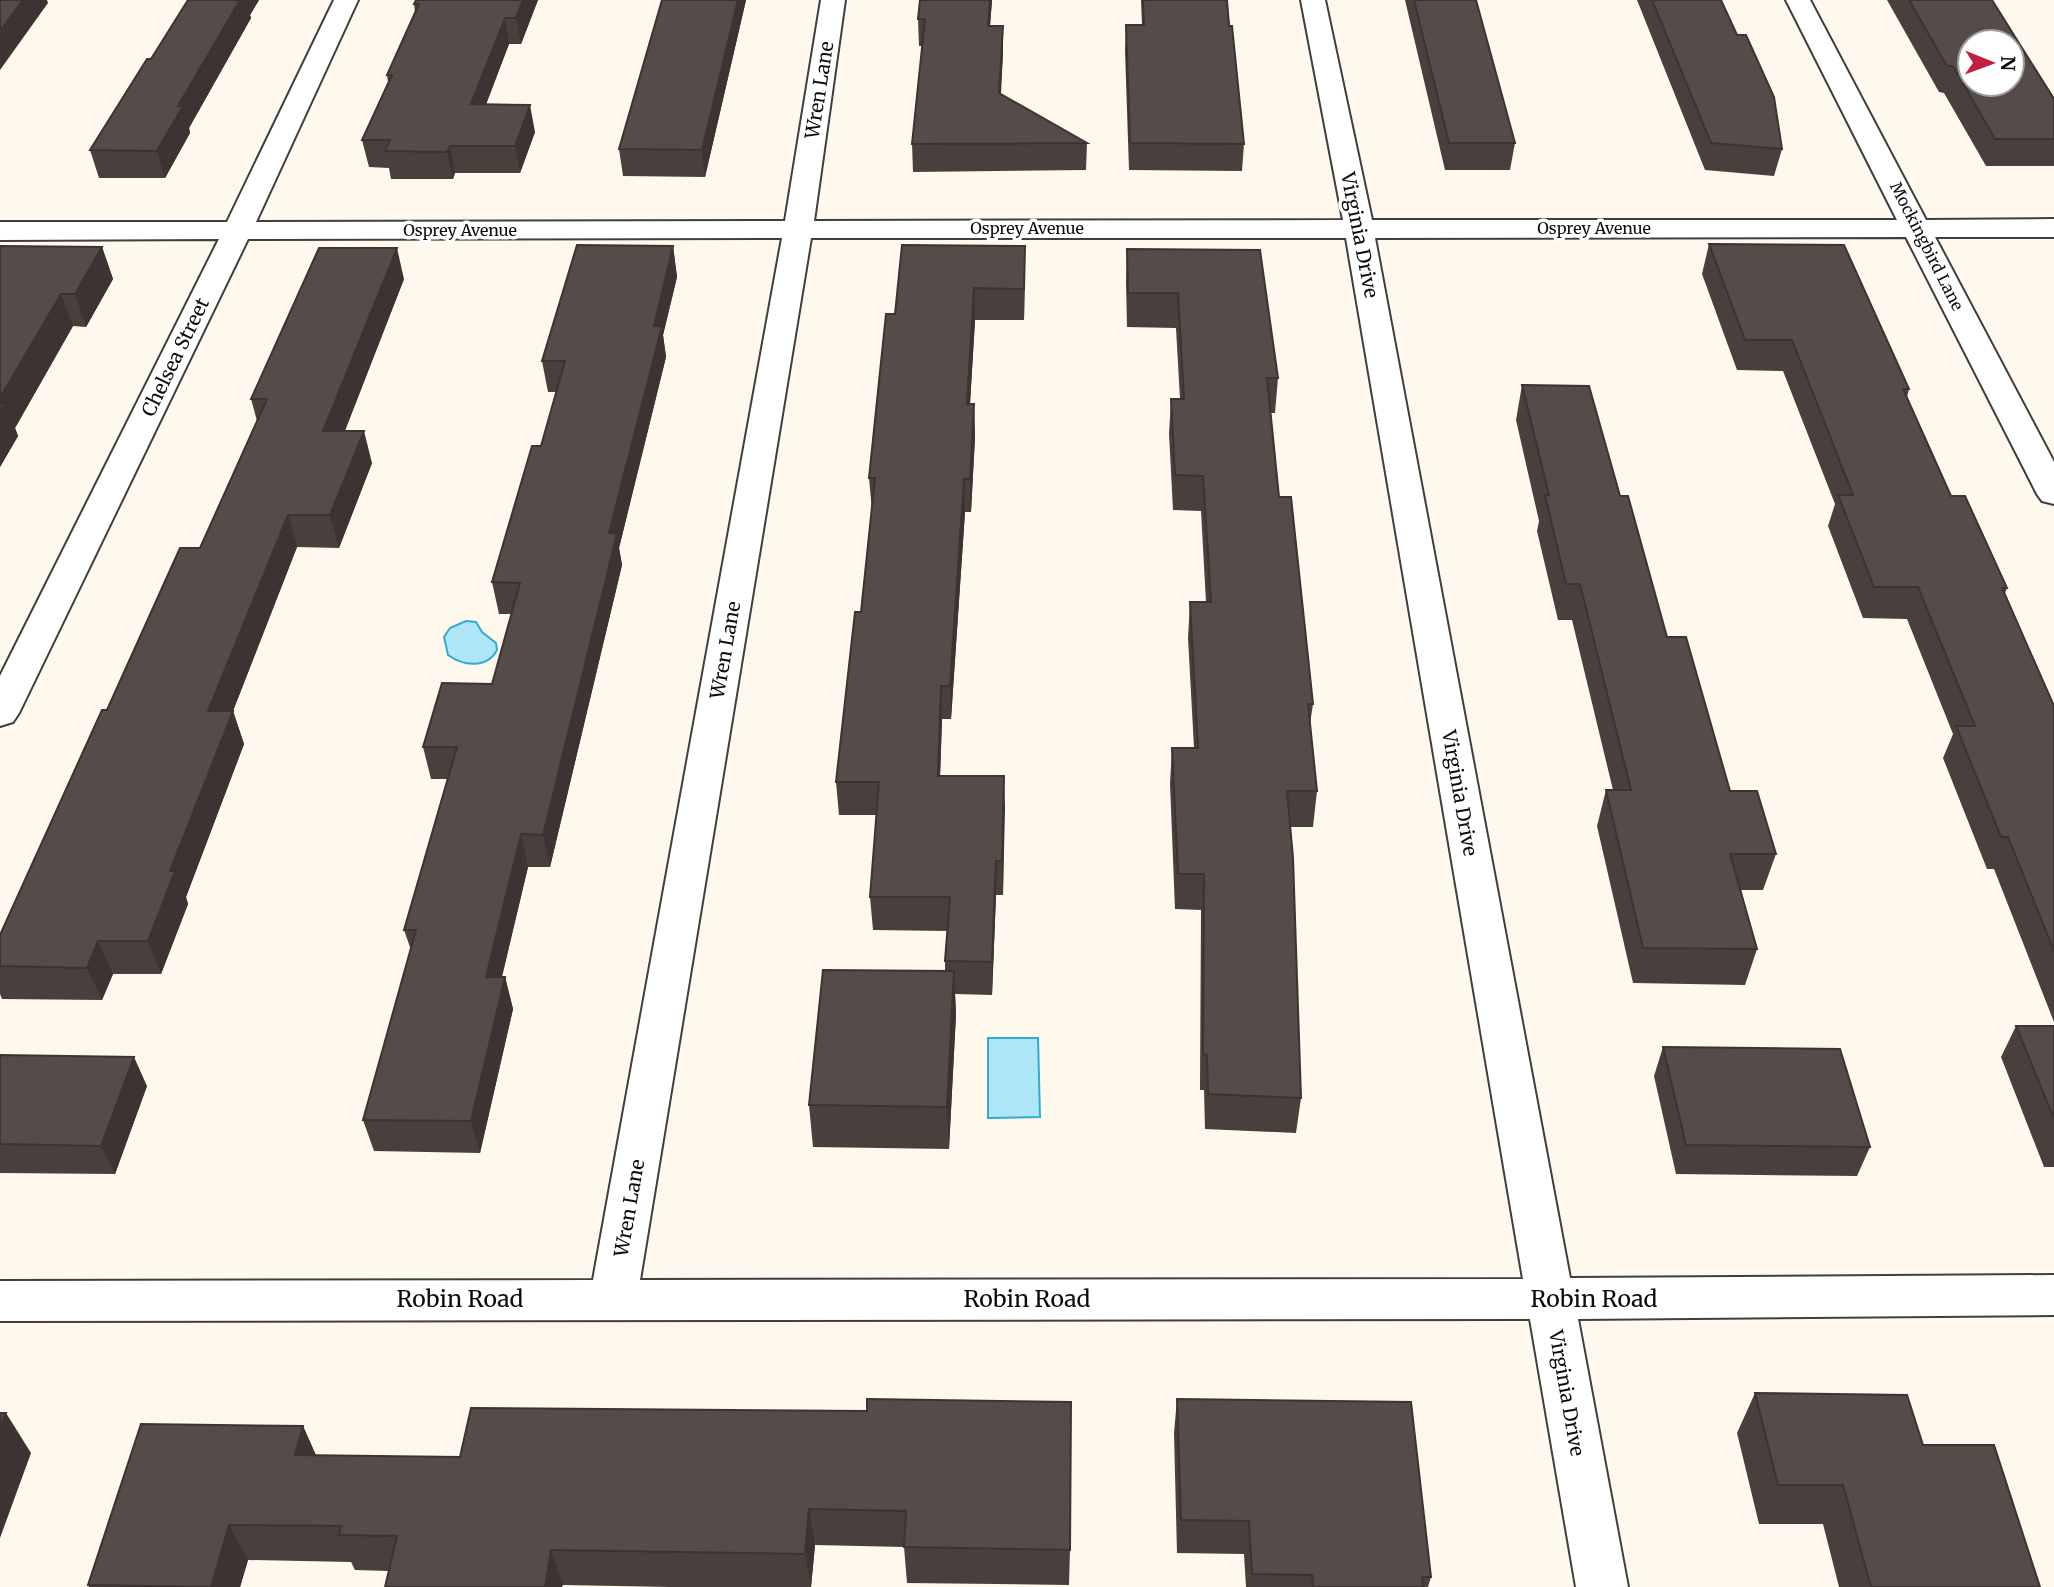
<svg xmlns="http://www.w3.org/2000/svg" width="2054" height="1587" viewBox="0 0 2054 1587" font-family="Merriweather,serif">
<style>
.water{fill:#aee8f8;stroke:#33aad2;stroke-width:2}
.lines{fill:none;stroke-linecap:round;stroke-linejoin:round}
.street-casing{stroke:#3f3f3f;stroke-width:4}
.street{fill:#fff;fill-rule:evenodd}
.wall{fill:#49403e}
.shaded-wall{fill:#3c3432}
.building{fill:#554b48;stroke:#3c3432;stroke-width:2;fill-rule:evenodd}
.labels{text-anchor:middle;stroke-width:7;stroke-linejoin:round;paint-order:stroke}
.far-street-label{font-size:16px;fill:#0c0c0c;stroke:#fff}
.street-label{font-size:19px;fill:#0c0c0c;stroke:#fff}
.near-street-label{font-size:23px;fill:#0c0c0c;stroke:#fff}
</style>
<rect width="100%" height="100%" fill="#fff8ec"/>
<path class="water" d="M466,621L476,622L482,632L496,643L497,650C487,669 463,666 448,655L444,637L450,628Z
M988,1038H1038L1040,1117L988,1118Z"/>
<g class="lines">
<g class="street-casing">
<path id="street" d="M334,0H358L256,222L785,221L821,0H845L814,221L1343,220L1301,0H1325L1372,220H1897L1786,0H1810L1926,220L2054,219V237H1935L2054,462V504L2042,501L2037,494L1906,237L1375,238L1570,1278L2054,1275V1315L1578,1319L1628,1587H1576L1530,1319L0,1321V1281L593,1280L782,238L248,239L19,713L13,722L0,726V676L219,239L0,240V222H227ZM811,238H1346L1523,1279L640,1280Z"/>
</g>
<use href="#street" class="street"/>
</g>
<path class="wall" d="M188,0H259L250,15L251,18L189,128L190,133L165,178H99L90,150L151,59Z
M416,0H538L521,44H509L486,104L535,132L520,173H455L453,179H391L389,168L369,167L362,140L388,82L387,75L415,12L414,4Z
M662,0H746L705,177L623,176L619,149Z
M920,0H992L990,26L1003,52L1001,94L1087,143L1086,170L913,172L912,144L922,46H919L918,19Z
M1141,0H1227L1244,144L1242,171L1129,170L1125,51L1126,25H1142Z
M1405,0H1476L1515,143L1510,170H1445Z
M1637,0H1721L1782,149L1774,176L1705,170Z
M1887,0H1992L2054,99V166H1986L1944,93L1939,92Z
M1709,244L1909,389L1907,397L1951,496L2007,588L2005,593L2054,706V1022L1994,869H1987L1943,758L1953,734L1907,619L1863,618L1828,526L1835,504L1783,371L1737,370L1702,274Z
M0,246L102,247L113,279L86,327L73,326L15,428L18,436L0,467Z
M673,246L677,277L663,335L666,357L619,548L622,565L550,867H528L502,977H505L513,1009L480,1153L374,1151L363,1120L411,950L404,930L447,779H431L423,747L492,684L511,614H499L492,582L541,446L556,392H548L542,361Z
M1025,246L1024,320H975L970,404H974L975,437L971,512H965L951,719H942L940,776H1004L1003,895H996L992,995L955,994L956,1014L949,1149L813,1147L809,1105L945,971V961L947,931L873,930L870,897L876,815H839L836,782L861,612L872,511L869,478L895,314Z
M1127,249L1278,378L1275,413H1271L1279,497L1313,704L1310,724L1317,791L1313,827H1290L1301,1098L1296,1133L1205,1129L1204,1090H1200L1201,910L1175,909L1170,784L1172,748H1194L1188,638L1190,602H1206L1201,511L1173,510L1169,434L1171,399H1180L1176,328L1127,327L1126,282Z
M404,279L345,431L372,463L339,548L297,547L233,711L244,744L186,897L188,904L161,974H113L102,1000L2,999L0,994V935L107,710L200,548L257,421L251,399Z
M1522,385L1620,496L1667,637L1730,791L1776,854L1763,890H1741L1757,949L1745,985L1633,983L1597,826L1606,790H1613L1572,620H1558L1537,531L1539,521L1516,420Z
M2016,1026H2054V1167H2044L2001,1057Z
M1663,1047L1870,1147L1857,1176L1676,1174L1654,1076Z
M0,1055L147,1086L115,1174L0,1173Z
M1755,1393L1923,1445L2040,1587H1839L1823,1524H1759L1737,1433Z
M1177,1399L1431,1577L1428,1587H1246L1244,1554L1177,1553L1174,1433Z
M471,1408L1070,1550L1069,1585L907,1583L904,1547L815,1545L811,1587H670L563,1585L389,1571L355,1570L351,1562L248,1560L240,1587H89L88,1585L303,1426L316,1455L460,1457Z"/>
<path class="shaded-wall" d="M23,0H47L48,3L0,70V31Z
M240,0H259L250,15L251,18L189,128L190,133L165,178L157,151L178,106Z
M523,0H538L521,44L516,18Z
M738,0H746L705,177L702,150Z
M990,0H992L988,52V26Z
M505,18L509,44L476,131L471,104Z
M1003,26V52L999,119V93Z
M530,105L535,132L520,173L515,146Z
M450,146L455,173L453,179L447,152Z
M673,246L677,277L663,335L666,357L619,548L622,565L550,867L543,835L654,326Z
M1025,246V277L1024,320V289Z
M102,247L113,279L86,327L75,294Z
M397,248L404,279L332,463L323,431Z
M974,288L975,320L968,437L967,404Z
M61,294L73,326L15,428L18,436L0,467V398Z
M974,404L975,437L971,512L970,479Z
M364,431L372,463L339,548L330,515Z
M964,479L965,512L951,719L950,686Z
M288,515L297,547L220,744L208,711Z
M941,686L942,719L939,809L938,776Z
M233,711L244,744L186,897L188,904L161,974L148,941L170,871Z
M1004,776L1005,809L1003,895L1002,861Z
M521,834L528,867L494,1009L486,977Z
M996,861V895L992,995V962Z
M98,941L113,974L102,1000L87,968Z
M954,971L956,1014L949,1149L947,1107Z
M505,977L513,1009L480,1153L471,1121Z
M134,1057L147,1086L115,1174L101,1146Z
M6,1413L31,1453L0,1538V1429Z
M303,1426L319,1463L295,1455Z
M809,1509L815,1545L811,1587L805,1554Z
M229,1525L248,1560L240,1587H211Z
M551,1550L563,1585L562,1587H545Z"/>
<path class="building" d="M0,0H23L0,31Z
M188,0H240L178,106H183L157,151L90,150L147,59H151Z
M416,0H523L516,18H505L471,104L530,105L515,146H450L447,152L385,151L390,140H362L392,75H387L419,4H414Z
M662,0H738L702,150L619,149Z
M920,0H990L988,26H1003L999,93L1087,143L912,144L925,19H918Z
M1143,0H1227L1229,26H1232L1244,144L1130,143L1126,25H1144Z
M1414,0H1476L1515,143H1449Z
M1652,0H1721L1737,35H1746L1774,97L1782,149L1711,143Z
M1909,0H1992L2054,99V139H1995L1953,66H1947ZM1970,42H2012V84H1970Z
M1709,244L1844,245L1909,389H1903L1951,496H1965L2007,588H2002L2054,706V951L2008,837H2001L1956,726H1975L1918,587H1874L1838,495H1853L1792,340H1745Z
M577,245L673,246L654,326H662L609,533L617,534L543,835L521,834L486,977H505L471,1121L363,1120L416,930H404L457,747H423L442,683L492,684L520,583L492,582L532,446H541L565,361H542Z
M902,245L1025,246L1024,289L974,288L967,404H974L970,479H964L950,686H941L938,776H1004L1002,861H996L992,962L945,961L950,897H870L879,782H836L855,612H861L875,478H869L886,314H895Z
M0,246L102,247L75,294H61L0,398Z
M319,248H397L323,431H364L330,515H288L208,711H233L170,871H175L148,941H98L87,968L0,966V935L102,710H107L180,548H200L267,399H251Z
M1127,249L1260,250L1278,378H1267L1279,497H1291L1313,704H1308L1317,791H1287L1293,858L1301,1098L1208,1094L1207,1055L1203,1054L1204,874H1178L1172,748H1198L1190,602H1211L1203,476L1175,475L1171,399H1184L1178,293H1128Z
M1522,385L1589,386L1620,496H1628L1667,637H1686L1730,791H1757L1776,854H1730L1757,949L1643,948L1606,790H1631L1580,584H1566L1545,495H1549Z
M0,403H5L0,412Z
M823,970L954,971L947,1107L809,1105Z
M2016,1026H2054V1119Z
M1663,1047L1840,1049L1870,1147L1686,1145Z
M0,1055L134,1057L101,1146L0,1144Z
M1755,1393L1907,1395L1923,1445H1994L2040,1587H1871L1843,1485H1778Z
M867,1399L1071,1402L1070,1550L904,1547L906,1511L809,1509L805,1554L551,1550L545,1587H385L397,1536L339,1535L341,1526L229,1525L211,1587L88,1585L141,1424L303,1426L295,1455L460,1457L471,1408L867,1411Z
M1177,1399L1411,1402L1431,1577H1422L1423,1587H1313L1312,1575L1252,1574L1249,1521L1181,1520Z
M0,1413H6L0,1429Z"/>
<g class="labels">
<g class="far-street-label">
<text x="1027" y="234">Osprey Avenue</text>
<text x="1594" y="234">Osprey Avenue</text>
<text x="460" y="236">Osprey Avenue</text>
<text transform="translate(1927 246) rotate(63)" y="6">Mockingbird Lane</text>
</g>
<g class="street-label">
<text transform="translate(819 90) rotate(-81)" y="7">Wren Lane</text>
<text transform="translate(1360 235) rotate(79)" y="7">Virginia Drive</text>
<text transform="translate(175 357) rotate(-64)" y="7">Chelsea Street</text>
<text transform="translate(725 650) rotate(-80)" y="7">Wren Lane</text>
<text transform="translate(1460 793) rotate(80)" y="7">Virginia Drive</text>
<text transform="translate(629 1208) rotate(-80)" y="7">Wren Lane</text>
<text transform="translate(1567 1393) rotate(80)" y="7">Virginia Drive</text>
</g>
<g class="near-street-label">
<text x="460" y="1307">Robin Road</text>
<text x="1027" y="1307">Robin Road</text>
<text x="1594" y="1307">Robin Road</text>
</g>
</g>
<g transform="translate(1991 63) rotate(91)"><circle r="33" fill="#ffffff" stroke="#9e9e9e" stroke-width="2"/>
<path d="M0-5L12 26L0 18L-12 26Z" fill="#c12040"/>
<text y="-10" font-size="19" font-weight="bold" text-anchor="middle" fill="#0c0c0c">N</text>
</g>
</svg>
